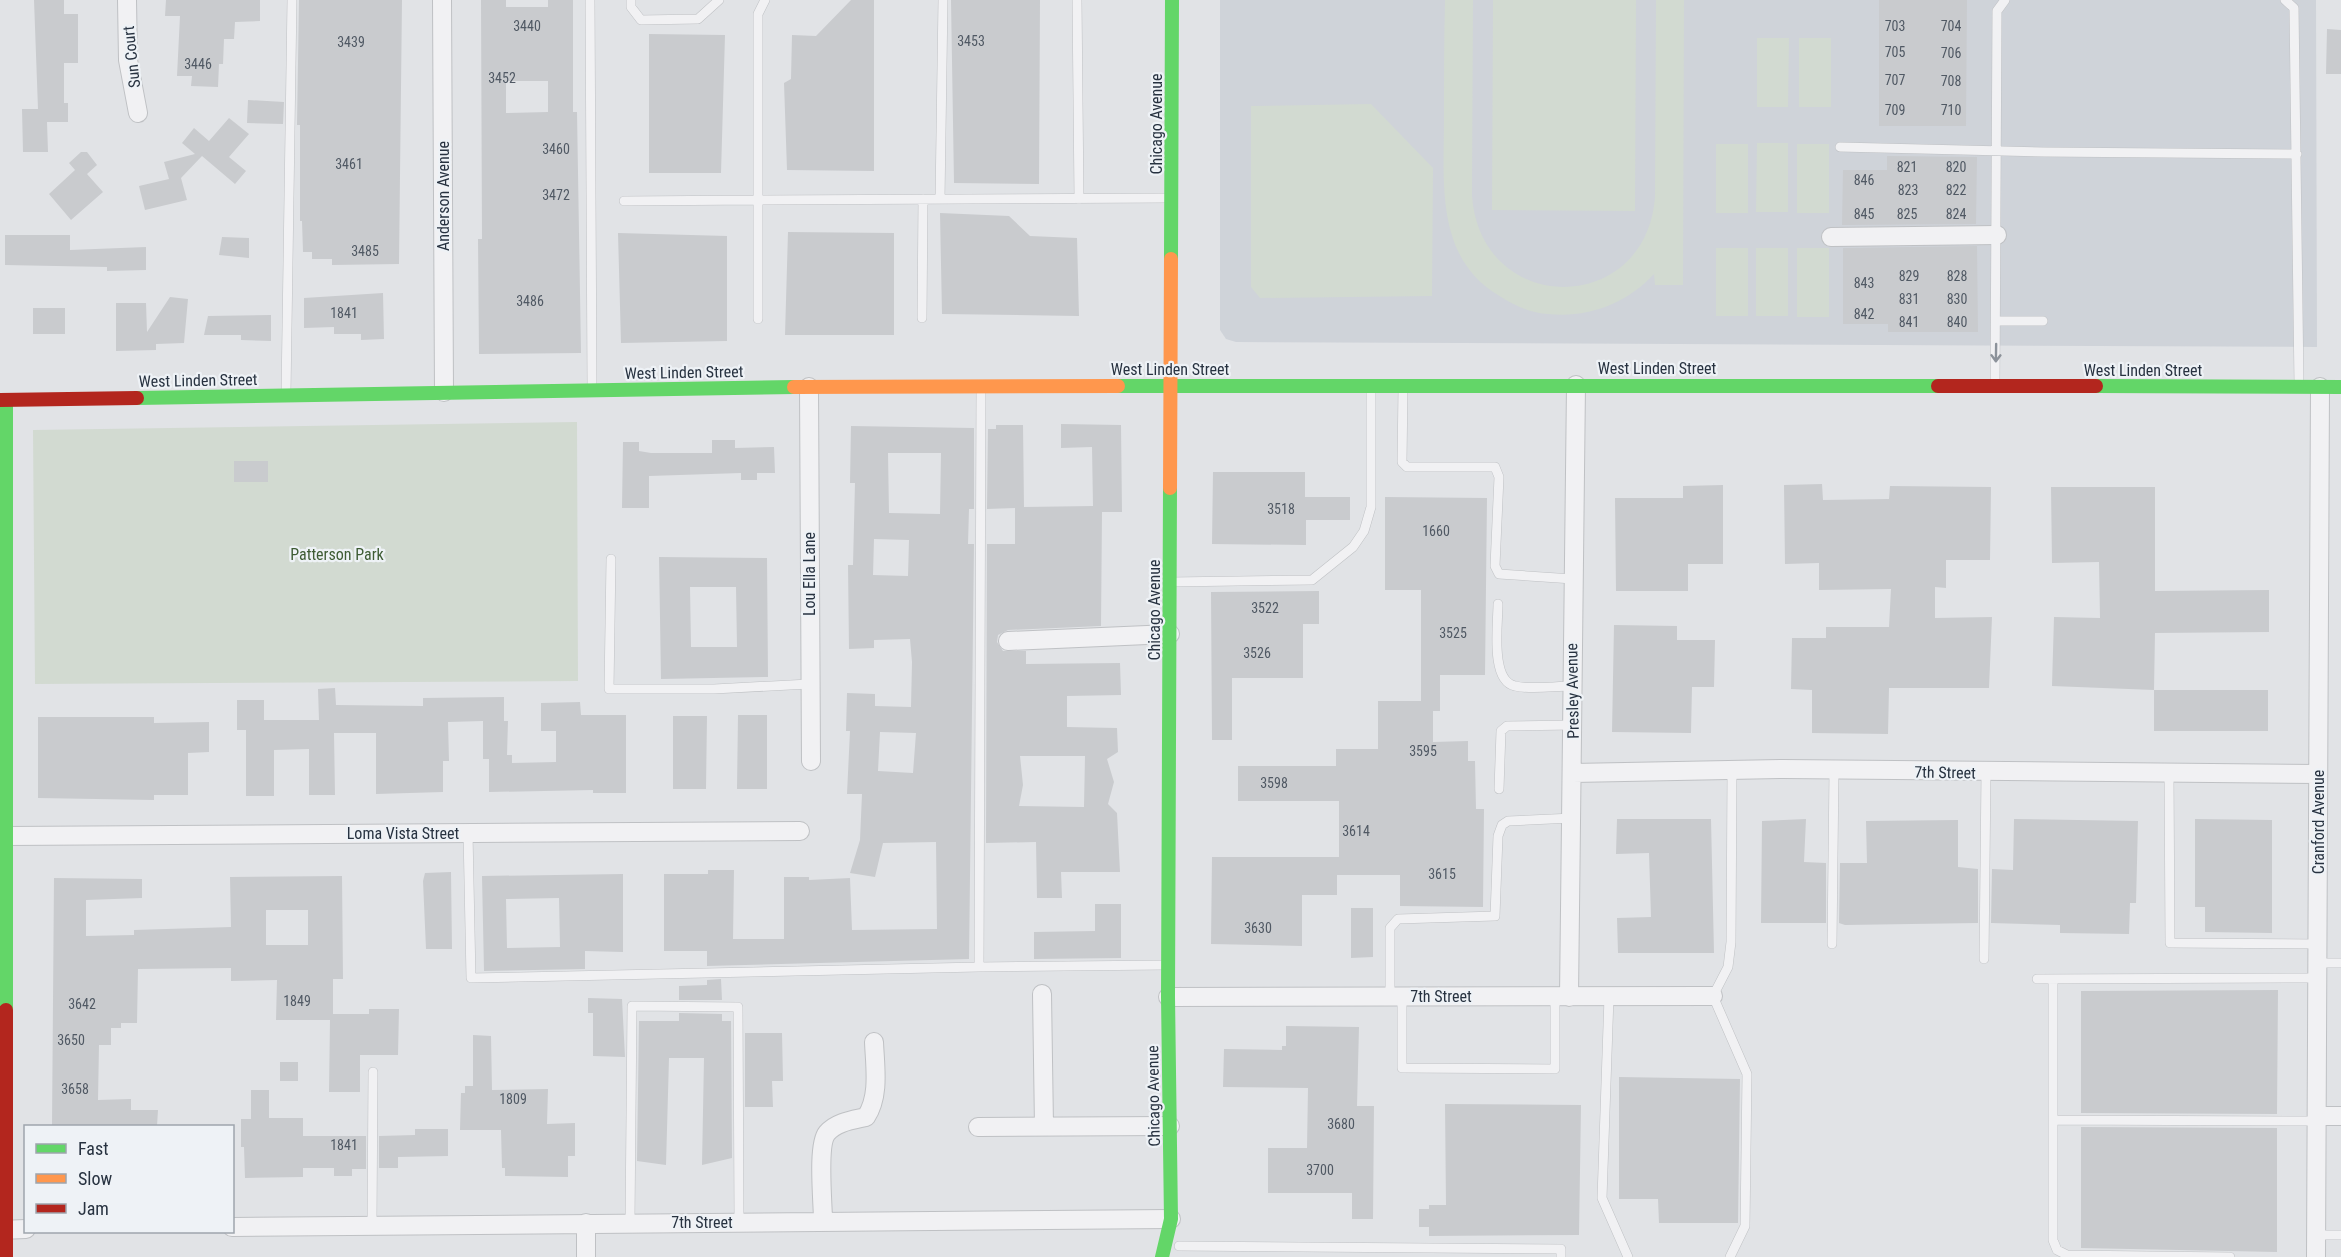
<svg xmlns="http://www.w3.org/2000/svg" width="2341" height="1257" viewBox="0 0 2341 1257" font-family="'Roboto Condensed',sans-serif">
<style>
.built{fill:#cfd3d9}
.green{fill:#d2dad1}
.building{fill:#c9cbce;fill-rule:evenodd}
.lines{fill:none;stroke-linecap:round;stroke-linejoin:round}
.lane-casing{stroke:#bfc1c4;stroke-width:10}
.street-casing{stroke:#bfc1c4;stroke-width:20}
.lane{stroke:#f1f1f3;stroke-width:9}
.street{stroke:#f1f1f3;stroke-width:18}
.fast{stroke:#63d668;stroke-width:14}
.slow{stroke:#ff974d;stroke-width:14}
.jam{stroke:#b3261e;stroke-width:14}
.oneway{stroke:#8c929a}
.labels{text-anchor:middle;stroke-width:4.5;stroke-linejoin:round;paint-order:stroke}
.number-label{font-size:14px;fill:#505964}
.street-label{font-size:16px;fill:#273240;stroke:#eef2f6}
.park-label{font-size:16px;fill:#3e5c34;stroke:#eef2f6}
</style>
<rect width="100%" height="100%" fill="#e1e3e6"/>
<path class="built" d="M1220,0H2316L2317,347L1236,342L1226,339L1220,330Z"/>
<path class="green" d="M1445,0H1473L1472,196C1481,317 1646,317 1655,197L1656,0H1684L1683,285H1655L1654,274C1626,304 1589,318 1548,314C1530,313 1513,305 1498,295C1435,257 1444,182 1444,118C1444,79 1444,39 1445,0Z
M1493,0H1636L1635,211L1492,210Z
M1757,38H1789L1788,107H1757Z
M1799,38H1831V107H1799Z
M1371,104L1433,168L1432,296L1260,298L1251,287V106Z
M1757,143H1788V212H1756Z
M1716,144H1748V213H1716Z
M1797,144H1829V213H1797Z
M1716,248H1748V316H1716Z
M1756,248H1788V316H1756Z
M1797,248H1829V317H1797Z
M577,422L578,681L35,684L33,430Z"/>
<path class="building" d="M34,0H64V14H78V63H64V103H68V122H47L48,152H23L22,109H38Z
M166,0H260V21L235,22L234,39H224L223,64H219L218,87L191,86L192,76H177L180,16H165Z
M299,0H402L399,264L332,265V259H312V252H303L302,221H300V125H297Z
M481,0H506V7H548V0H573V112H577L581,353L479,354L478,239H482ZM506,81H548V112L506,113Z
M851,0H874V171L787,170L784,83L791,79L792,35L816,36Z
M951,0H1040L1039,184L954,183Z
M1879,0H1967L1966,126H1879Z
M2327,29L2341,30V74H2326Z
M649,34L725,35L721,173H649Z
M248,100L284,102L283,124L247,123Z
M229,118L249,134L229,157L246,171L235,184L202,156L181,178L187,200L145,210L139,186L169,179L164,162L195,154L182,143L194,128L209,141Z
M81,152H87L97,165L87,174L103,192L71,220L49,194L75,170L69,163Z
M1887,156L1977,157L1976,224L1842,225L1843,170H1887Z
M940,213L1009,216L1030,236L1077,238L1079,316L942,314Z
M788,232L894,233V335H785Z
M618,233L727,236V341L621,343Z
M5,235H70V250L146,247V270L107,271V267L5,265Z
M222,237L249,238V258L219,255Z
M1977,246L1978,332H1888V324H1843V248Z
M383,293L384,339L361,340V334H334V327L304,328V298Z
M170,297L188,299L184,343L156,344V350L116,351V303H146L147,332Z
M33,308H65V334H33Z
M271,315V341L241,340V335H204L208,316Z
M1061,424L1121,425L1122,512H1102L1101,626L1008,630L998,635L997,642L1003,651H1026V664L1120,663L1121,695L1067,696V727L1117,728L1118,752L1107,759L1114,782L1108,804L1117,813L1120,872H1061L1062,898H1037L1036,842L986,843L987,544H1015V508L987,509L988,429H996V425H1023L1024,507L1093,506L1092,447L1061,448ZM1020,756H1085L1084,807L1019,806L1023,785Z
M851,426L974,428V509H969L968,544H974L969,959L707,966V951H664V874H708V870H734L733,939H784V877H809V880L850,878L852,930L937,929L936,842L883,843L875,877L850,873L860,840L862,794H847L850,731H846L847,693L875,694V706L911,707L912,662L910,639L874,640V648L849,649L848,565H853L855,483H850ZM888,453H941L940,514L889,513ZM874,539L909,540L908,576L873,575ZM880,732L916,733L913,773L878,771Z
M712,440H735V448L774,447L775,473H757V480H741V473L649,476V508H622L623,442H639V451L651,453H712Z
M234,461H268V482H234Z
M1213,472H1305V497H1350V520H1306V545L1212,544Z
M1822,484L1823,500L1889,499L1890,486L1991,487L1990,560H1946V588L1935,587V618L1992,617L1989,688H1889L1888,734L1812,733V690L1791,689L1792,638H1826V627H1889L1891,589L1819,590V563L1785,564L1784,485Z
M1723,485V564H1688V591H1616L1615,498H1683V486Z
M2051,487H2155V591L2269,590V632L2155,633L2154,690L2052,686L2054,617L2100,618L2099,562L2052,563Z
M1385,497L1487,498L1485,675H1440V711H1433V742L1468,741V761H1475L1476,809H1484L1483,907L1400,906V875H1337V895H1302V946L1211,944L1212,857H1339V801H1238V766H1336V749H1378V701H1421V590H1385Z
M659,557L767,558L768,677L661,679ZM690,587H736L737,647H691Z
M1319,591V624H1303V678H1232V740H1212L1211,592Z
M1614,625L1677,626V640H1715L1714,687H1692L1691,733L1612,732Z
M335,688L336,705L423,706V698L504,697V721H508L507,755H512V763L556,762V731H541V703L580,702L581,715H626V793H593V790L489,792V759H483V721L448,722L449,761H443V792L376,794V733H334L335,795H309V749L274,750V796H246V730H237V700H264V720H319L318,689Z
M2154,690H2268V731H2154Z
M738,715H767V789H737Z
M673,716H707L706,789H673Z
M38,717H154V723L209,722V752L188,753V795H154V800L38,798Z
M1617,819H1711L1714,953H1618L1617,918L1651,917L1649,853L1616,854Z
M1806,819L1804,862L1826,863V923H1761L1762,821Z
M2014,819L2138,821L2136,903H2130L2129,934L2060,933V925L1991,923L1992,869L2013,870Z
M2195,819L2272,820V933L2205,932V907H2195Z
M1958,820V867L1978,869V923L1845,925L1839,923L1840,863H1867L1866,821Z
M451,872L452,949H426L423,881L425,873Z
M623,874V952L585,951V969L484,971L482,876ZM559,898L560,947L507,948L506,899Z
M342,876L343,979H333V1014H369V1009H399L398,1055H360V1092H329L330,1020H276L277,980L231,981V968L138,969L137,1023H121V1028H111V1045H99L98,1100L131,1099V1110H158L157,1126H52L54,878L142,879V898L86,900V936L134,935V930L231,927L230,877ZM266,910H308V945H266Z
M1095,904H1121V958L1034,959V932L1095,931Z
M1351,908H1373V957L1351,958Z
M721,979L722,1000H679V986L707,985V980Z
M2278,990L2277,1114L2081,1113V991Z
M588,998L622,999L625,1057L593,1056V1013H588Z
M679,1013L722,1014V1021H731L732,1158L702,1165L704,1058H669L666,1165L637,1161L639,1021H679Z
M1286,1026L1359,1027L1357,1106H1374L1373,1219H1352V1193H1268V1148H1307L1308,1088L1223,1087L1224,1049L1282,1050V1046H1286Z
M745,1033H782L783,1081H772L773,1107H745Z
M473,1035L491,1036L492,1090L548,1089L547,1124L575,1123V1156H568V1177L505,1176V1168H502L501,1130H460L461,1093H465V1086H473Z
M280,1062H298V1081H280Z
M1619,1077L1740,1079L1738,1223H1659L1658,1199H1619Z
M251,1090H269V1118H303V1136H366V1169H352V1176H334V1168H303V1177L245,1178L244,1147H241V1119H251Z
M1445,1104L1581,1105L1579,1235L1429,1236V1227H1419V1209H1429V1205H1446Z
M2081,1127L2277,1128V1252L2081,1248Z
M415,1129H448V1156L398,1157V1168H379V1136L415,1135Z"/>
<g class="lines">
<g class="lane-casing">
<path id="lane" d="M590,0L592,388
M631,0V7L641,20L698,19L719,0
M765,0L758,14V200L1170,198
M1077,0L1079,199
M2285,0L2294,8L2299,385
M1840,147L2044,152L2297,154
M940,199L943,0
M624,201L758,200V319
M922,318L923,199
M1996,321H2043
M1995,385L1997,11L2005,0
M1403,388L1402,462L1407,467H1495L1499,477L1495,566L1499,574L1573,579
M286,393L292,0
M611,559L609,689H714L809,684
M1171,582L1312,580L1353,547L1364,531L1371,507V387
M1498,604C1498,624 1490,681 1515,686C1532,690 1554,686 1572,686
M2169,773L2170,943L2318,944
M1499,789L1501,731L1507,726L1573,725
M468,833L471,978L979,967L1166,965
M1832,944L1834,770
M1984,959L1986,772
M2318,963H2341
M979,967L981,387
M2037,979L2318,978
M2053,979V1240L2057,1250L2067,1255L2230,1257
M1390,996V928L1398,919L1495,916L1498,836L1502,825L1508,821L1573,818
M1402,996V1068L1555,1069V997
M1609,997L1602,1198L1628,1257
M2053,1120L2317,1121
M630,1222L632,1006L738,1007L739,1222
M372,1225L373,1072
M2316,1235H2341
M1179,1246L1561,1249V1257
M1730,1257L1745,1226L1747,1074L1713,996L1728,967L1731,942L1732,770"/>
</g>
<g class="street-casing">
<path id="street" d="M127,0L128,60L138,113
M442,0L444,392
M1831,237L1997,235
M809,387L811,761
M1008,641L1170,634
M1573,773L1783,769L2318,774
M6,836L800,831
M1042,994L1044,1126
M1168,997L1713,996
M1569,997L1576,385
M2317,1116H2341
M978,1127L1170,1126
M823,1221C823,1203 817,1145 827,1133C836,1122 853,1120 866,1117C880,1096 875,1067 874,1042
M232,1227L1171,1219
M0,1230L26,1229
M586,1257V1223
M2316,1257L2320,387"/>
</g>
<use href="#lane" class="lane"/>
<use href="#street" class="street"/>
<path class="fast" d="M1171,259L1172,0
M1118,386H1938
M2096,386L2341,387
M137,398L794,387
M6,400V1010
M1162,1257L1171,1219L1168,997L1170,488"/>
<path class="slow" d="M794,387L1118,386
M1170,488L1171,259"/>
<path class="jam" d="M1938,386H2096
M0,400L137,398
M6,1010V1257"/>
</g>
<defs><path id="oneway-shaft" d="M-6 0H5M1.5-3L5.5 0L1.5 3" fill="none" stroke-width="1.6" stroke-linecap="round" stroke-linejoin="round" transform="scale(1.5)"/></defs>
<use class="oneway" href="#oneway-shaft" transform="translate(1996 353) rotate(91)"/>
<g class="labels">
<g class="number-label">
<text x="527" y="31">3440</text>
<text x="1895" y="31">703</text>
<text x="1951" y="31">704</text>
<text x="971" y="46">3453</text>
<text x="351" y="47">3439</text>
<text x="1895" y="57">705</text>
<text x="1951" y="58">706</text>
<text x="198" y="69">3446</text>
<text x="502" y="83">3452</text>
<text x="1895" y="85">707</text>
<text x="1951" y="86">708</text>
<text x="1895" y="115">709</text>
<text x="1951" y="115">710</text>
<text x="556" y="154">3460</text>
<text x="349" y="169">3461</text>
<text x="1907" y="172">821</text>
<text x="1956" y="172">820</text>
<text x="1864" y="185">846</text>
<text x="1908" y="195">823</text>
<text x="1956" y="195">822</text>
<text x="556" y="200">3472</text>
<text x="1864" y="219">845</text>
<text x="1907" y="219">825</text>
<text x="1956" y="219">824</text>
<text x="365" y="256">3485</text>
<text x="1909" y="281">829</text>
<text x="1957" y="281">828</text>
<text x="1864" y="288">843</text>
<text x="1909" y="304">831</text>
<text x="1957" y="304">830</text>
<text x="530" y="306">3486</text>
<text x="344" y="318">1841</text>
<text x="1864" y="319">842</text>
<text x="1909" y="327">841</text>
<text x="1957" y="327">840</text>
<text x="1281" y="514">3518</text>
<text x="1436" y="536">1660</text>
<text x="1265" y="613">3522</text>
<text x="1453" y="638">3525</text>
<text x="1257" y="658">3526</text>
<text x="1423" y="756">3595</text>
<text x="1274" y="788">3598</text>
<text x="1356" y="836">3614</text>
<text x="1442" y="879">3615</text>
<text x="1258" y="933">3630</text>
<text x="297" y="1006">1849</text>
<text x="82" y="1009">3642</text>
<text x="71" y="1045">3650</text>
<text x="75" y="1094">3658</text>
<text x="513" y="1104">1809</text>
<text x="1341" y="1129">3680</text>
<text x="344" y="1150">1841</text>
<text x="1320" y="1175">3700</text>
</g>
<g class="street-label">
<text transform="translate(131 57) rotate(-96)" y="6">Sun Court</text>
<text transform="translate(1156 124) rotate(-90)" y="6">Chicago Avenue</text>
<text transform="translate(443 196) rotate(-90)" y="6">Anderson Avenue</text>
<text x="1657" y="374">West Linden Street</text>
<text x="1170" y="375">West Linden Street</text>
<text x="2143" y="376">West Linden Street</text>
<text transform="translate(684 372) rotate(-1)" y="6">West Linden Street</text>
<text transform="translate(198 380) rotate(-1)" y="6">West Linden Street</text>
<text transform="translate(809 574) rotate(-90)" y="6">Lou Ella Lane</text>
<text transform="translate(1154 610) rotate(-90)" y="6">Chicago Avenue</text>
<text transform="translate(1572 691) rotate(-91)" y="6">Presley Avenue</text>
<text transform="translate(1945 772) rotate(1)" y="6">7th Street</text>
<text transform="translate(2318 822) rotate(-90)" y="6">Cranford Avenue</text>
<text x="403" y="839">Loma Vista Street</text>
<text x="1441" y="1002">7th Street</text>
<text transform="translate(1153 1096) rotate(-91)" y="6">Chicago Avenue</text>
<text x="702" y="1228">7th Street</text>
</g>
<g class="park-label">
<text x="337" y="560">Patterson Park</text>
</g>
</g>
<rect x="24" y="1125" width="210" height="108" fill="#eef2f6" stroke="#9ea5ad" stroke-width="1.5"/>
<rect x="36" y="1144" width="30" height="9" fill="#63d668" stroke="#9ea5ad" stroke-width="1.5"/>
<text x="78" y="1155" font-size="18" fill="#273240">Fast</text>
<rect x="36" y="1174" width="30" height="9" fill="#ff974d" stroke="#9ea5ad" stroke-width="1.5"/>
<text x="78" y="1185" font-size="18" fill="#273240">Slow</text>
<rect x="36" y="1204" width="30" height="9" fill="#b3261e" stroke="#9ea5ad" stroke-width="1.5"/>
<text x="78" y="1215" font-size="18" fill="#273240">Jam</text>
</svg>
